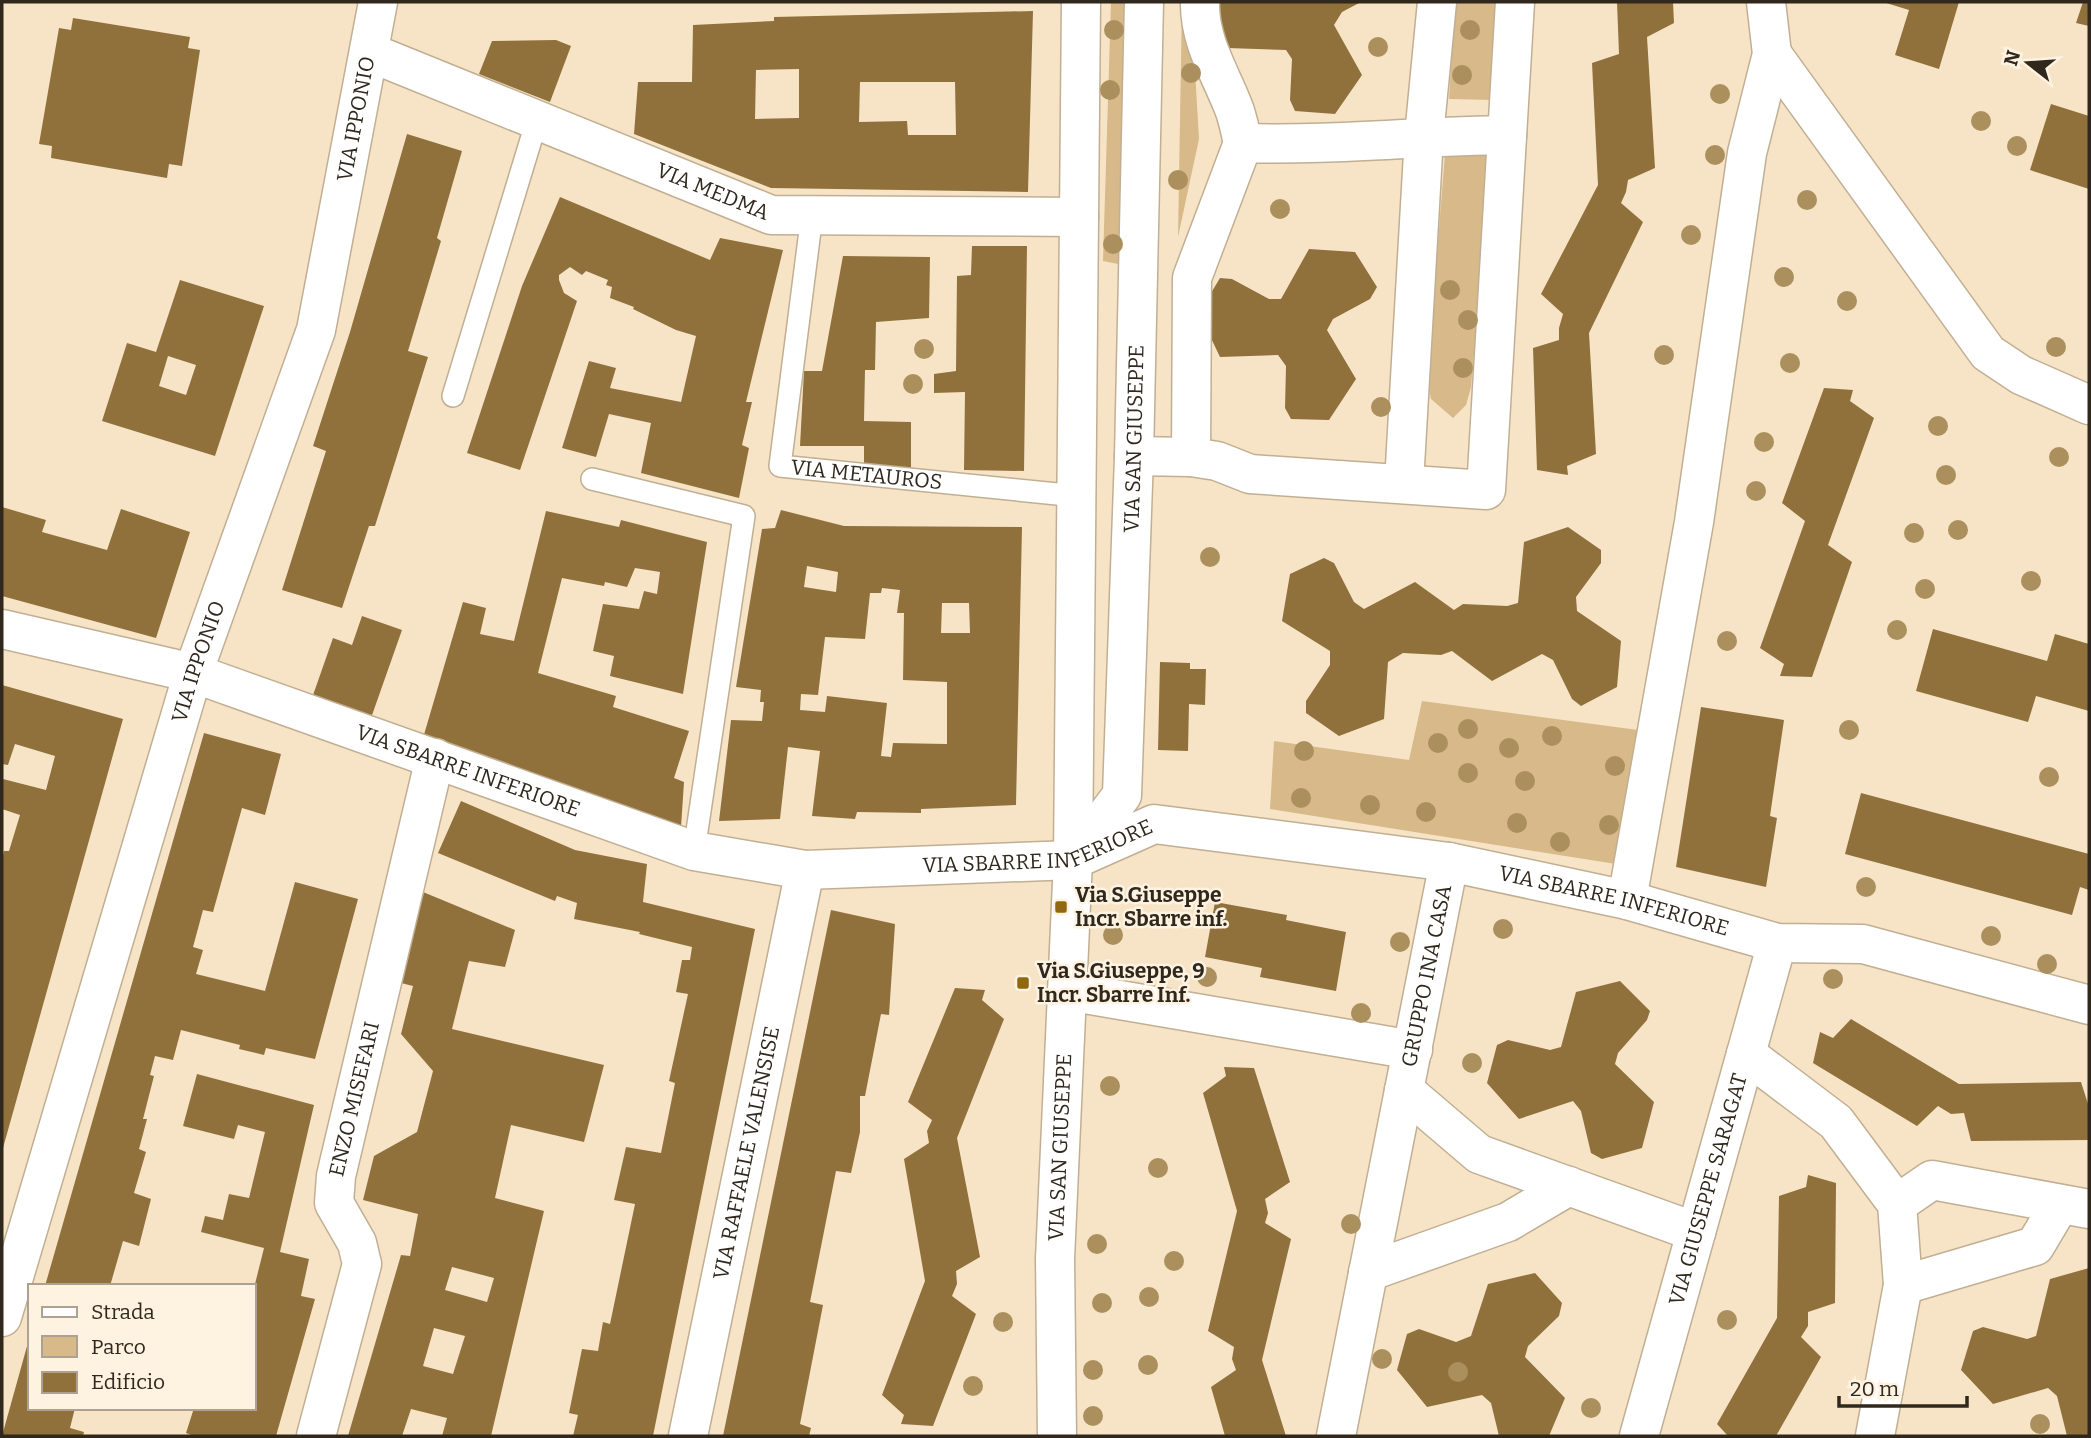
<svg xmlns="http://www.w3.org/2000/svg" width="2091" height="1438" viewBox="0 0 2091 1438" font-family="Bitter,serif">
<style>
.green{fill:#d7b98a}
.building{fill:#90713c;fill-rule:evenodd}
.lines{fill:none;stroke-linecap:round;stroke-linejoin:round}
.lane-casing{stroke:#c1af93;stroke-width:24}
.street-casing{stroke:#c1af93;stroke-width:41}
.secondary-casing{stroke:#c1af93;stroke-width:41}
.lane{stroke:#fff;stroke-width:21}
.street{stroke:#fff;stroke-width:38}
.secondary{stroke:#fff;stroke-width:38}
.tree{fill:#ab905d}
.poi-dot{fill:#916710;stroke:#fef2e1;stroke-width:2.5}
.labels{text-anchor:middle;stroke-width:5;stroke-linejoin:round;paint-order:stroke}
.street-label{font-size:21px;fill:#30281d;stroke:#fef2e1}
.poi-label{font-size:21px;font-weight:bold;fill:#30281d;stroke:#fef2e1;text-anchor:start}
</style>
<rect width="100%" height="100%" fill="#f7e4c7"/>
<path class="green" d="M1111,2H1126L1118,264L1103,261Z
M1182,2H1191L1199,139L1178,237Z
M1455,2H1503L1495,100L1449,99Z
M1445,154L1491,156L1471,387L1466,405L1453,418L1431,399L1427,379Z
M1422,701L1638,730L1616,864L1270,809L1274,741L1409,760Z"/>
<path class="building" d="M1209,2H1361L1342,12L1334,25L1362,75L1335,114L1295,111L1290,100L1292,59L1286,50L1227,48Z
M1617,2H1673L1674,23L1647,37L1655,168L1628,180L1626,192L1621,203L1643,222L1589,333L1596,454L1567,466L1568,475L1537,470L1533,348L1559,340V328L1563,314L1541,294L1598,185L1592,63L1619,54Z
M1883,2H1959L1939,69L1895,55L1909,10Z
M2083,2H2089V26L2076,23Z
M1033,11L1028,192L771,188L634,134L638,82H692L693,25L774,21V17ZM799,69V118L755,119L756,70ZM860,82H955L956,135H908L907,121L859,122Z
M73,18L190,37L188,48L200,50L182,166L169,164L167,178L51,158L52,146L39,144L59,28L71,30Z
M556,40L571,46L550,102L479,74L492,41Z
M2051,104L2089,116V189L2030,170Z
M407,134L462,151L437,238L441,241L408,351L428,357L375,526H369L342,608L282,590L326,451L313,446L350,332Z
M560,197L710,260L720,238L783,250L746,402H752L742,445L749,448L739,498L641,473L651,423L609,414L596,457L562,448L589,361L616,368L610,388L681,402L696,336L676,330L633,309L634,307L610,298L612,287L606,285L608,280L586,271L582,275L570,267L559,275V280L564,293L577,301L520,470L467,453L522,286Z
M972,246H1027L1024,471L964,470L965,392L934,393V374L956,371L957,276L971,275Z
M1309,249L1355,252L1377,287L1370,299L1333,319L1327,330L1356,379L1329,420L1291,419L1285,408L1286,366L1278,355L1220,357L1199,313L1220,278L1232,279L1269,299H1281Z
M843,256L930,257L929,318L876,322L875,370H865L864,421L911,422V473H864V446H800L804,371H822Z
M180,280L264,306L215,456L102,421L127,343L156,352ZM168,356L196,365L186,395L159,386Z
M1824,388L1853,390L1850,401L1874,418L1828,545L1852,562L1812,677L1780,676L1784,664L1760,648L1805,521L1782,503Z
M2,507L46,520L42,532L107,550L121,509L190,532L156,638L2,596Z
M781,510L844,526L1022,527L1016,805L921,809V813L857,812L855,819L812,816L820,751L788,747L780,819L719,821L731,720L762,721L764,702H760L761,690L736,687L762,529L775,528ZM807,566L838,572L836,592L804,587ZM882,588L900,590L897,613H904L903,680L947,682V744L893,743L891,757L881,756L887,703L827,696L825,712L800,710L801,694L818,695L825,637L865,639L870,593H881ZM942,603H969L970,633H941Z
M546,511L619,527L621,520L707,542L683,694L610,676L614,656L593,651L603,604L639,609L644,591L657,594L660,572L635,568L627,587L605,582L604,586L562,578L538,673L616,696L613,707L689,731L674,778L684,782L681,827L423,738L463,602L486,608L480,634L514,641Z
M1568,527L1601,550V563L1576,597L1577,611L1621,641L1617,687L1581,706L1572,699L1553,660L1542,654L1492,681L1452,651L1441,655L1403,653L1388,662L1384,719L1339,736L1306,713V701L1330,665V651L1282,621L1290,574L1324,558L1334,563L1354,602L1364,609L1415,582L1454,610L1463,604L1507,606L1518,603L1524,542Z
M362,616L402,630L371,718L312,698L333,638L352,645Z
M1933,629L2047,661L2055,634L2089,644V711L2036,696L2028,722L1916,691Z
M1160,662L1190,663V669H1206L1205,705L1189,704L1188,751L1158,750Z
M2,685L123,719L3,1148L2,860L4,851H9L20,815L2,809V784L3,779L46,790L55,756L15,744L8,765L2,764Z
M1701,707L1784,720L1770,816L1777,818L1766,887L1676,867Z
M204,733L281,754L265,815L242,808L213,912L203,910L193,947L203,950L196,974L265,991L295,882L358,899L315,1059L266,1048L264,1055L239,1049L240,1045L181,1030L173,1060L155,1056L150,1075L154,1076L143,1119H147L139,1149L146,1152L134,1193L151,1199L139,1246L123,1241L110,1286H45Z
M1861,793L2089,854V890L2080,887L2072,915L1845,854Z
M461,801L575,850L647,864L643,902L755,929L653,1436H573L578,1415L569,1413L582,1349L598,1351L603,1322L610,1324L635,1204L614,1200L626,1147L661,1153L675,1083L669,1081L688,994L676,992L682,960H690L692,947L639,934L640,932L574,919L577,903L557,896L555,901L438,853Z
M423,892L515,930L505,967L469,961L452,1029L604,1065L584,1142L511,1125L495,1198L544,1211L491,1436H442L447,1418L411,1409L402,1436H348L401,1255L410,1256L418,1214L363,1200L374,1156L417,1132L433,1071L401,1034L413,986L401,983ZM452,1267L494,1278L487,1302L445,1290ZM434,1328L465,1336L453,1374L423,1366Z
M1215,902L1287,915L1286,920L1346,932L1336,991L1260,977L1262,968L1205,957Z
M831,910L895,924L889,1015L881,1014L865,1096H860V1132L851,1173L836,1171L810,1302L823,1305L800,1424L811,1428L809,1436H723Z
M1620,981L1650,1011L1647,1020L1618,1053L1615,1064L1654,1102L1642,1148L1602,1159L1591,1153L1581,1111L1573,1101L1519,1119L1487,1083L1497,1045L1508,1040L1550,1050L1561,1047L1576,992Z
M955,988L985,990L982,1000L1004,1019L957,1138L980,1257L956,1271L957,1284L952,1296L976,1314L933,1426L901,1424L904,1415L882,1395L925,1281L904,1159L929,1143L927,1131L932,1120L908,1102Z
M1851,1019L1959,1084L2081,1082L2089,1107V1140L1971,1141L1964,1113L1951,1114L1938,1106L1917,1126L1813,1063L1820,1032L1833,1038Z
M1224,1067L1254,1068L1290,1182L1265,1199L1268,1213L1265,1223L1291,1239L1262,1360L1286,1436H1225L1211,1387L1236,1370L1232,1359L1234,1347L1208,1331L1237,1211L1203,1093L1226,1076Z
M197,1074L314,1105L280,1252L309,1259L301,1296L315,1299L276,1436H194L186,1433L194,1408H254V1288L264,1248L201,1232L205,1216L223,1220L229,1194L249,1198L265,1132L238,1125L234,1139L183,1126Z
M1808,1175L1836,1183L1835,1303L1808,1312V1326L1801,1337L1821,1357L1776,1436H1728L1717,1424L1777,1318L1779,1196L1806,1187Z
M2089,1268V1436H2067L2057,1396L2048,1388L1993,1404L1961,1370L1973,1331L1983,1327L2027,1339L2036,1336L2050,1279Z
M1535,1273L1562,1303L1559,1316L1528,1346L1525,1357L1565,1398L1549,1436H1499L1491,1403L1482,1395L1427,1407L1397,1370L1407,1334L1419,1329L1456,1342L1471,1336L1488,1284Z
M29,1339L30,1408H75L70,1428L84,1432L83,1436H2Z"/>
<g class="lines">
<g class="lane-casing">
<g id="lane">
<path id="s1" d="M812,215L780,466L1077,496"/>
<path d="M453,396L537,120"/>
<path d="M592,479L744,516L694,851"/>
</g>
</g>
<g class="street-casing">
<g id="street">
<path d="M1200,2C1199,40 1219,71 1233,106C1238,118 1240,131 1243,143"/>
<path id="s2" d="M369,52L771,215L1079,217"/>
<path d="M1772,54L1988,353L2021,375L2089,405"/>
<path d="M1134,456L1191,457L1217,461L1250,474L1486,490L1515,2"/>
<path d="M1191,457L1192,278L1243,143C1331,146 1419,136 1507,135"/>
<path d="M1404,483L1424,136L1437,2"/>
<path id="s3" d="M2,629L193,673L694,851L805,870L1073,860L1154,824L1449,862L1627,900L1777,943L1863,944L2089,1005"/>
<path d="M1627,900L1694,522L1747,153L1772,54L1766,2"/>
<path d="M1067,991L1413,1050"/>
<path d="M1746,1054L1836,1122L1897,1204L1903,1285L1875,1436"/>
<path d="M1404,1090L1479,1154L1696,1232"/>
<path d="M1897,1204L1932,1180L2089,1209"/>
<path d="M1368,1272L1508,1222L1569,1186"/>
<path d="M1903,1285L2035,1246L2060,1204"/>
<path id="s4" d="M2,1317L193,673L316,330L378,2"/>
<path id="s5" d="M316,1436L362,1264L357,1243L334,1203L336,1176L435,758"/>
<path id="s6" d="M688,1436L805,870"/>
<path id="s7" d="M1336,1436L1449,862"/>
<path id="s8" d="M1639,1436L1777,943"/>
</g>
</g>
<g class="secondary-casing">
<g id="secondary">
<path id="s9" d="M1073,860L1122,795L1134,456L1144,2"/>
<path id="s10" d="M1057,1436L1055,1259L1073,860L1081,2"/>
</g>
</g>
<use href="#lane" class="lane"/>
<use href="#street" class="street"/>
<use href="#secondary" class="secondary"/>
</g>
<g class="tree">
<circle cx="1114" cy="30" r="10"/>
<circle cx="1470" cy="30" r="10"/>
<circle cx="1378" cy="47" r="10"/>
<circle cx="1191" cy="73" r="10"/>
<circle cx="1462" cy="75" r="10"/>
<circle cx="1110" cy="90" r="10"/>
<circle cx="1720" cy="94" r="10"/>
<circle cx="1981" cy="121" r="10"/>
<circle cx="2017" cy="146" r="10"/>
<circle cx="1715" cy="155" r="10"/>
<circle cx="1178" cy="180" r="10"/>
<circle cx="1807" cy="200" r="10"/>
<circle cx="1280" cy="209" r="10"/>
<circle cx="1691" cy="235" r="10"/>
<circle cx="1113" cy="244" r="10"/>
<circle cx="1784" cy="277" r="10"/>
<circle cx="1450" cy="290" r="10"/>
<circle cx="1847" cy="301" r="10"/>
<circle cx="1468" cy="320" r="10"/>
<circle cx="2056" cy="347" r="10"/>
<circle cx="924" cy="349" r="10"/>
<circle cx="1664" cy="355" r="10"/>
<circle cx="1790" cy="363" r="10"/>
<circle cx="1463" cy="368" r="10"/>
<circle cx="913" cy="384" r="10"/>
<circle cx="1381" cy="407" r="10"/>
<circle cx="1938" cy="426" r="10"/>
<circle cx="1764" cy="442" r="10"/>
<circle cx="2059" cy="457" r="10"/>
<circle cx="1946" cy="475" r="10"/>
<circle cx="1756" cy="491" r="10"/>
<circle cx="1958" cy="530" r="10"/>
<circle cx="1914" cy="533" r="10"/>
<circle cx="1210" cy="557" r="10"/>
<circle cx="2031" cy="581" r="10"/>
<circle cx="1925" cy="589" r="10"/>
<circle cx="1897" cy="630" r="10"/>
<circle cx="1727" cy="641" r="10"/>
<circle cx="1468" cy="729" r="10"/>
<circle cx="1849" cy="730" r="10"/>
<circle cx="1552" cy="736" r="10"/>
<circle cx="1438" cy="743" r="10"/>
<circle cx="1509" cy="748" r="10"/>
<circle cx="1304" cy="751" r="10"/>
<circle cx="1615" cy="766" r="10"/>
<circle cx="1468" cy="773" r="10"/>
<circle cx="2049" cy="777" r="10"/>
<circle cx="1525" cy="781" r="10"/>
<circle cx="1301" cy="798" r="10"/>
<circle cx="1370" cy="805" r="10"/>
<circle cx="1426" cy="812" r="10"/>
<circle cx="1517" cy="823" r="10"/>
<circle cx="1609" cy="825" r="10"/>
<circle cx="1560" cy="842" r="10"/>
<circle cx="1866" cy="887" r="10"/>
<circle cx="1503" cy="929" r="10"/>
<circle cx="1113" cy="935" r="10"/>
<circle cx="1991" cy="936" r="10"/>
<circle cx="1400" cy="942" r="10"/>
<circle cx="2047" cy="964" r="10"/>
<circle cx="1207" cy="977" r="10"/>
<circle cx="1833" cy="979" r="10"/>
<circle cx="1361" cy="1013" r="10"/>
<circle cx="1472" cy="1063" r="10"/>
<circle cx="1110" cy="1086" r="10"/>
<circle cx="1158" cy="1168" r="10"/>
<circle cx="1351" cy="1224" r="10"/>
<circle cx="1097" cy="1244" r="10"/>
<circle cx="1174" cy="1261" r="10"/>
<circle cx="1149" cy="1297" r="10"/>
<circle cx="1102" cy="1303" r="10"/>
<circle cx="1727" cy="1320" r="10"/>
<circle cx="1003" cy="1322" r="10"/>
<circle cx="1382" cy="1359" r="10"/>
<circle cx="1148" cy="1365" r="10"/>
<circle cx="1093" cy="1370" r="10"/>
<circle cx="1458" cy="1372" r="10"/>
<circle cx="973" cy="1386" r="10"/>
<circle cx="1591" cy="1408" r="10"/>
<circle cx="1093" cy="1416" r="10"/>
<circle cx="2040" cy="1424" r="10"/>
</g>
<g class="poi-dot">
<rect x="1054" y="900" width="14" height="14" rx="3.5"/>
<rect x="1016" y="976" width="14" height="14" rx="3.5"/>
</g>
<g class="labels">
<g class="street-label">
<text dy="7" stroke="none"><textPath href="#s4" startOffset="1251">VIA IPPONIO</textPath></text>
<text dy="7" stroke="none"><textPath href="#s2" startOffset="371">VIA MEDMA</textPath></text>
<text dy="7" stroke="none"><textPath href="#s9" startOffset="438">VIA SAN GIUSEPPE</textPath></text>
<text dy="7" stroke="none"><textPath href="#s1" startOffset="340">VIA METAUROS</textPath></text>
<text dy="7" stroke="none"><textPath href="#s4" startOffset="684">VIA IPPONIO</textPath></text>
<text dy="7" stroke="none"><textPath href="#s3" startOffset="488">VIA SBARRE INFERIORE</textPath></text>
<text dy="7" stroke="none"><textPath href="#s3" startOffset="1076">VIA SBARRE INFERIORE</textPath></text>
<text dy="7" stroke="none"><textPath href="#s3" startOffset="1664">VIA SBARRE INFERIORE</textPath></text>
<text dy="7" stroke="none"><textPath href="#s7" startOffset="469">GRUPPO INA CASA</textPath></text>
<text dy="7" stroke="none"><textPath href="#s5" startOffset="352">ENZO MISEFARI</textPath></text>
<text dy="7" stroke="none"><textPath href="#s10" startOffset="289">VIA SAN GIUSEPPE</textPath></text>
<text dy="7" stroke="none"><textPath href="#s6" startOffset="289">VIA RAFFAELE VALENSISE</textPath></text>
<text dy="7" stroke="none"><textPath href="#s8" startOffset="256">VIA GIUSEPPE SARAGAT</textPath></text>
</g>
<g class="poi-label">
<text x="1075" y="902">Via S.Giuseppe<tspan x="1075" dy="24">Incr. Sbarre inf.</tspan></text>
<text x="1037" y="978">Via S.Giuseppe, 9<tspan x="1037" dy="24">Incr. Sbarre Inf.</tspan></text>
</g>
</g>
<rect width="2091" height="1438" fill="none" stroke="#30281d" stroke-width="7"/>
<rect x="28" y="1284" width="228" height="126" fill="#fef2e1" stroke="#aca193" stroke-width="2"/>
<rect x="42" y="1307" width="35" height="10" fill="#ffffff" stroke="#aca193" stroke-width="2"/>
<text x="91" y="1319" font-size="21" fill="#30281d">Strada</text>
<rect x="42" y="1336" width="35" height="21" fill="#d7b98a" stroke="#aca193" stroke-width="2"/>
<text x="91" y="1354" font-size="21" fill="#30281d">Parco</text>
<rect x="42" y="1372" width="35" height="21" fill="#90713c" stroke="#aca193" stroke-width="2"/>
<text x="91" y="1389" font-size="21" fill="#30281d">Edificio</text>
<g transform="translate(2028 63) rotate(287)" stroke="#fef2e1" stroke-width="5" paint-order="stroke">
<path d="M0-5L12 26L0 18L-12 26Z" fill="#30281d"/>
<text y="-10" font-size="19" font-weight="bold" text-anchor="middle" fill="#30281d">N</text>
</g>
<path d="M1839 1396v10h128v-10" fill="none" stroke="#30281d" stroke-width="3.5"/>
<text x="1850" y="1396" font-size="21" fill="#30281d" stroke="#fef2e1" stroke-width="5" paint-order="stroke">20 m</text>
</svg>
